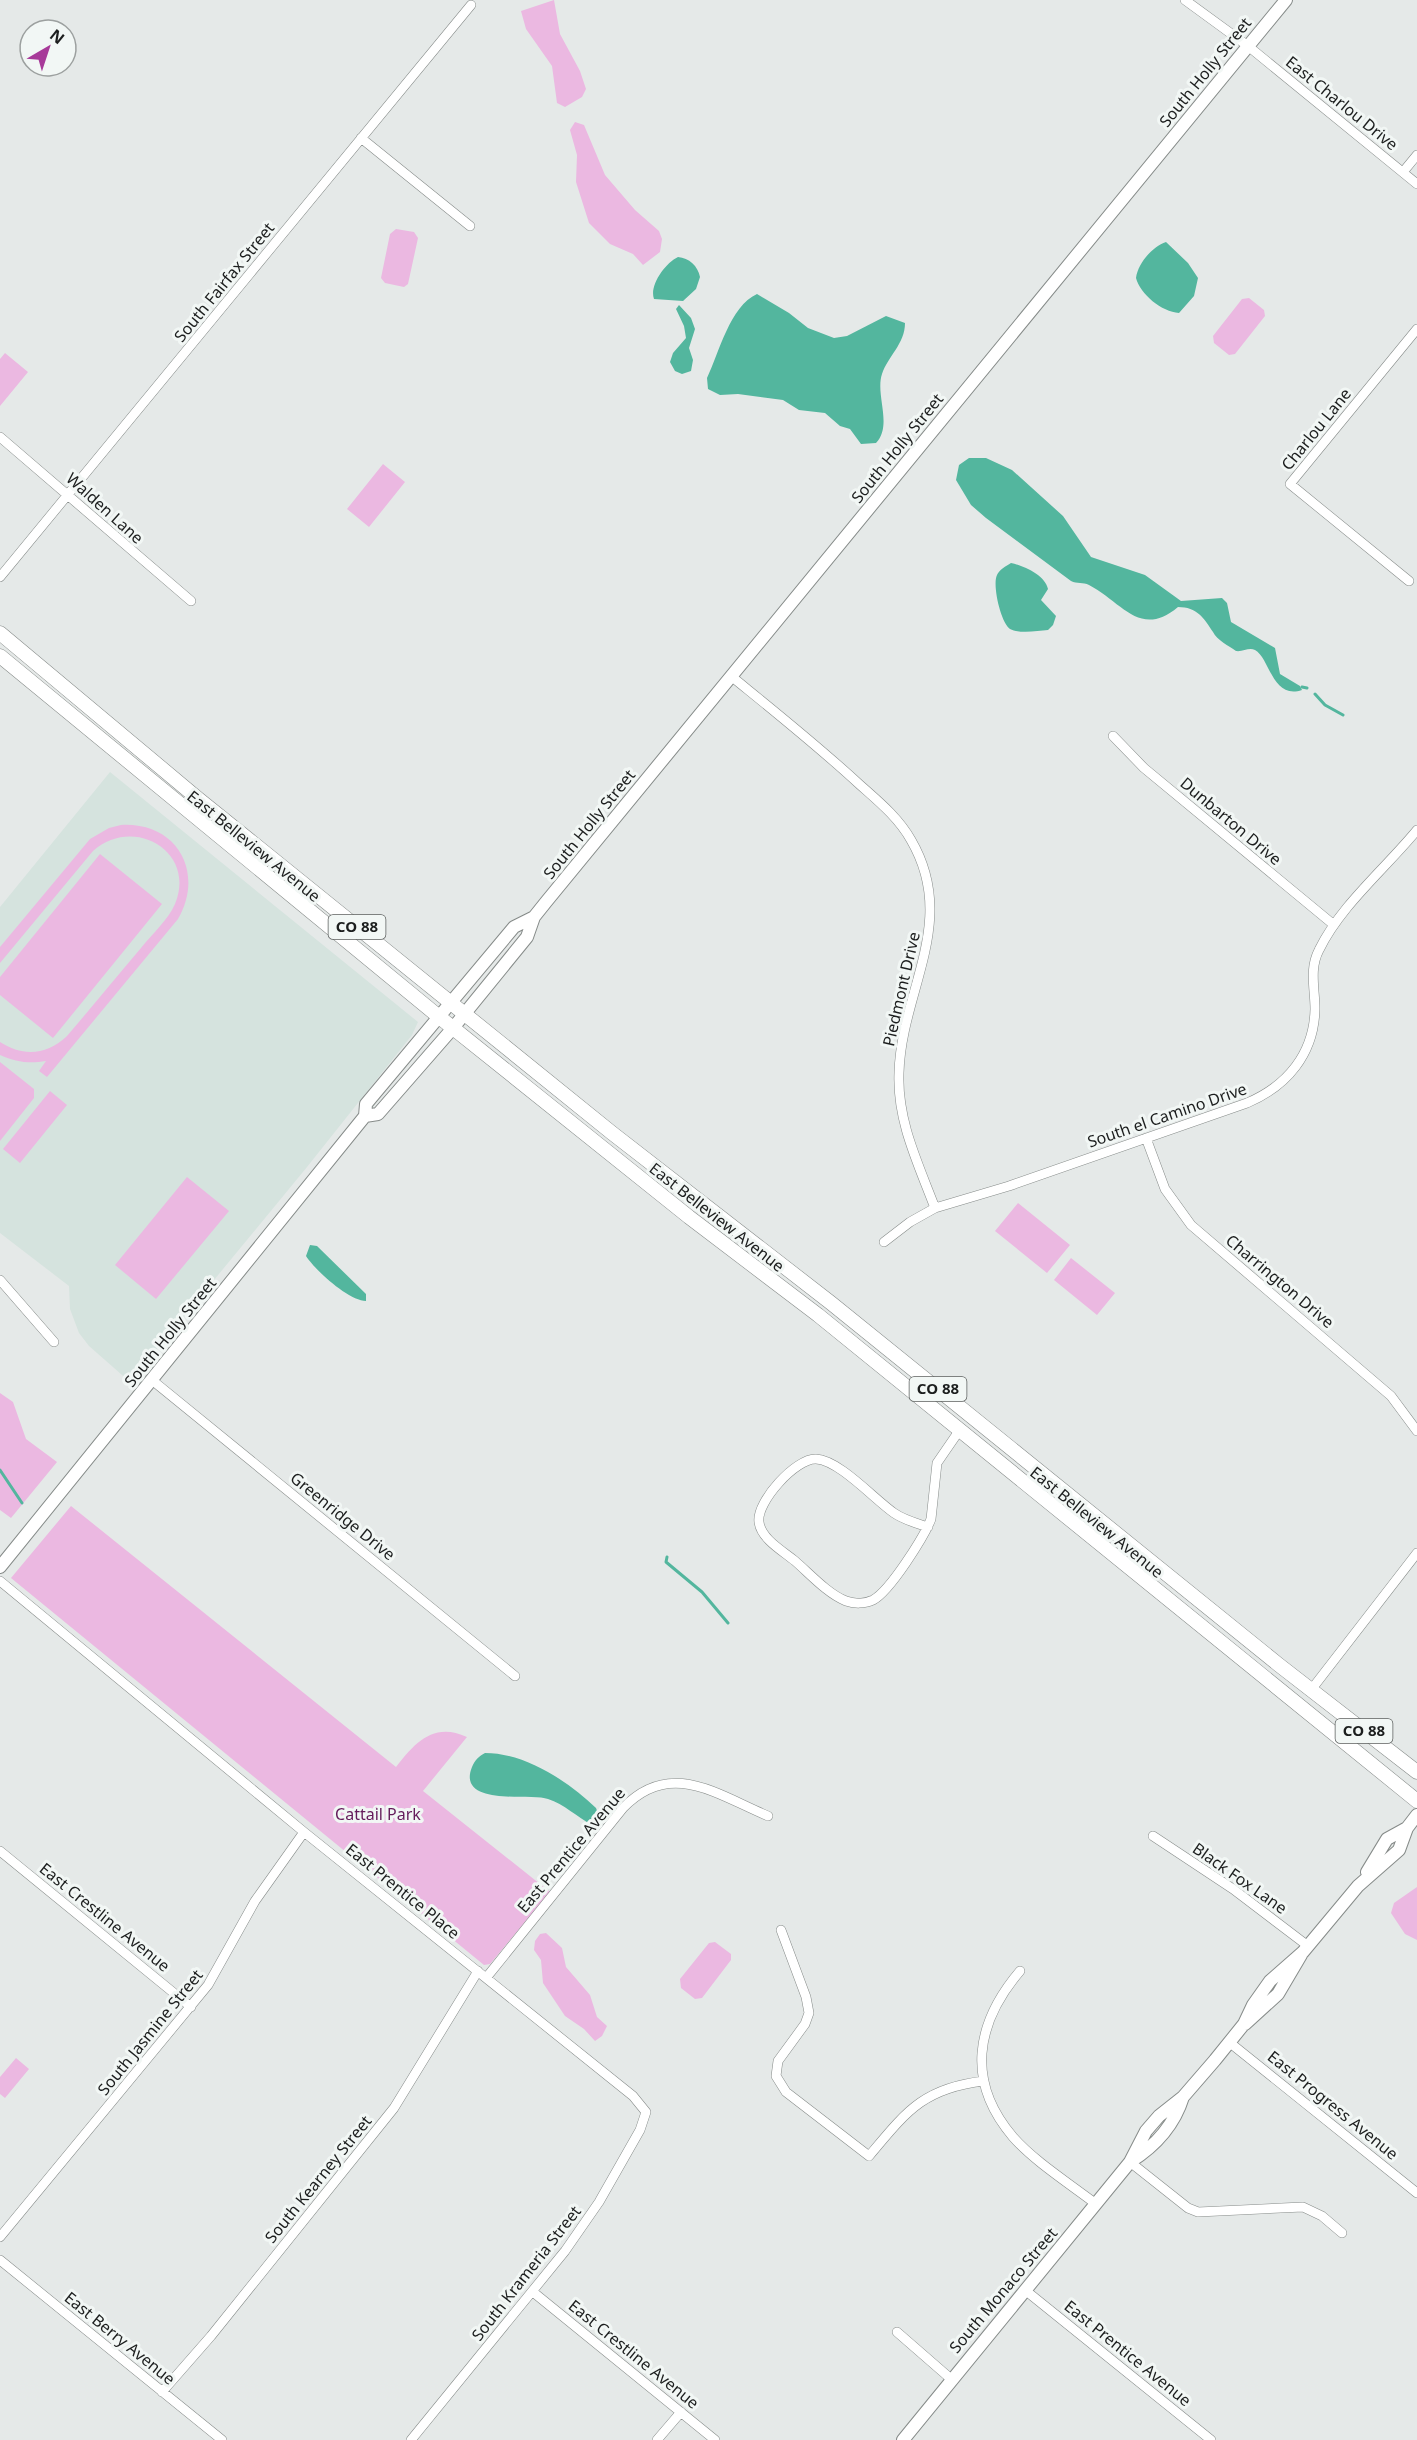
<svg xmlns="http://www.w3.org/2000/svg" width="1417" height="2440" viewBox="0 0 1417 2440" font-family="'Noto Sans',sans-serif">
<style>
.built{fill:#d5e3de}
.green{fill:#ebb8e1}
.water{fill:#53b69e}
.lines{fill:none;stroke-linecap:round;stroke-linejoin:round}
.stream{stroke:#53b69e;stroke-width:3}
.street-casing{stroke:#868b89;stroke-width:10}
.secondary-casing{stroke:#868b89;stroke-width:14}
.primary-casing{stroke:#868b89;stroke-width:15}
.street{stroke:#fff;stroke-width:9}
.secondary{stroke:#fff;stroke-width:12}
.primary{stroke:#fff;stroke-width:14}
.labels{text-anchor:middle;stroke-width:6;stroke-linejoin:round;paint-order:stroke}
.shield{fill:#f2f7f5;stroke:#5c5f5e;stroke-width:1.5}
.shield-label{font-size:15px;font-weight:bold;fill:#1c1e1e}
.street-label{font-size:16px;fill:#1c1e1e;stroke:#f2f7f5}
.park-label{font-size:16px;fill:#641b5b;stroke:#f2f7f5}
</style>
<rect width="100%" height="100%" fill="#e5e9e8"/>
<path class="built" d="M110,772L418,1022L412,1035L307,1167L130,1382L89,1346L79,1333L70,1309L69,1286L0,1233V907Z"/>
<path class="green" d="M554,0L560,34L580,71L586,89L582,97L565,107L557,103L552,66L526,29L521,11Z
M575,122L584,125L605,175L635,210L659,231L662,239L660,252L643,265L633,254L610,244L589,223L576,182L577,155L570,130Z
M396,229L414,232L418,238L408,284L404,287L385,283L381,278L390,234Z
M1249,298L1264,310L1265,316L1235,354L1229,355L1214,343L1213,336L1242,299Z
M5,353L28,372L0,406V359Z
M383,464L405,482L369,527L347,509Z
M121,825C177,822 205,872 178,919L47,1077L39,1071L46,1061C29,1064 16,1062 0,1055V1042C23,1057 47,1055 67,1036C92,1007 116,977 141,948C152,934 168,920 175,904C197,851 133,815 93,851L0,963V947L90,839L109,828Z
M100,854L162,904L53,1038L0,995V977Z
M0,1062L34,1089V1098L0,1141Z
M50,1091L67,1105L20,1163L3,1149Z
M187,1177L229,1211L156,1299L115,1265Z
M1018,1203L1070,1245L1047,1273L995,1231Z
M1071,1258L1115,1293L1097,1315L1054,1280Z
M0,1393L13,1402L26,1439L57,1462L11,1518L0,1510Z
M71,1506L396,1767C414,1744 433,1721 467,1737L423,1791L550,1892L490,1964L484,1965L11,1578Z
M1417,1887V1940L1405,1934L1391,1913L1394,1903Z
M546,1933L562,1948L566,1967L590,1995L597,2017L607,2026L602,2036L595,2041L584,2029L565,2016L543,1983L541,1960L534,1950L535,1941L540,1934Z
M715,1942L731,1954V1960L702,1998L695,1999L681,1988L680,1979L709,1943Z
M16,2058L29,2069L5,2098L0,2094V2077Z"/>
<path class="water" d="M1166,242L1188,263L1198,278L1194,296L1179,313C1162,312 1140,294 1136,278C1138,263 1152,247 1166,242Z
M678,257C689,258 698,266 700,277L696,289L683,301L654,299C649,286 665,263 678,257Z
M757,294L789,313L808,328L834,338L847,336L886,316L905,323C905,344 888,356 882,374C875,395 893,425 876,443L861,444L850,429L840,426L825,413L799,410L783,400L738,394L720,395L708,389L707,378C719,353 730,306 757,294Z
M679,305L691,318L695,329L689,348L693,360L691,371L682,374L675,371L670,362L673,353L686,338L684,326L676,309Z
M969,458H986L1012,470L1063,516L1091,557L1145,575L1181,601L1222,598L1227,603L1231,622L1275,648L1280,674L1300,686L1302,690C1272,700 1270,658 1255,650C1249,647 1243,652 1236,651C1229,646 1217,640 1213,632C1204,618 1197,607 1178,607C1140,639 1122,602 1089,585C1083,582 1077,584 1071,581L986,518L971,505L956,480L959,465Z
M1011,563C1024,566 1045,575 1048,589L1041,600L1056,616L1053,625L1048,630C1037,631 1020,634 1010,629C1001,623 992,585 997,575C999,570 1006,566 1011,563Z
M310,1245L317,1246L366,1294V1301C349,1301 315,1270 306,1256Z
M485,1753C525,1753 568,1781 596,1808L599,1816L597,1823L592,1825C577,1817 564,1804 548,1799C531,1793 456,1807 472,1767C475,1760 479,1756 485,1753Z"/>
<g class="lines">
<path class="stream" d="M1302,687L1307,688
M1315,694L1325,705L1343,715
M0,1470L22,1503
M667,1557L666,1562L702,1592L728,1623"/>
<g class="street-casing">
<path id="street" d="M1185,0L1248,46L1417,184
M361,138L470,226
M1403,172L1417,155
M0,437L191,601
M0,577L471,5
M1409,581L1290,484L1417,329
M731,676C774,711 818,746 859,784C878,801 898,817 911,840C959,922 901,991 899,1073C897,1121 918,1163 935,1208
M1113,736L1144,768L1334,925
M1146,1138L1165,1189L1191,1225L1391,1396L1417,1431
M884,1242L910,1222L935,1208L1009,1186L1247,1103C1287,1086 1314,1054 1315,1009C1315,989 1309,969 1319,950C1341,905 1385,869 1417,830
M0,1280L54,1342
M152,1380L515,1676
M928,1527C916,1523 904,1520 894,1513C874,1499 839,1460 816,1459C796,1458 756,1502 759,1522C761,1539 783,1551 795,1561C810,1574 828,1594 846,1601C854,1604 865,1604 873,1600C890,1591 924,1537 931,1519L937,1463L959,1431
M0,1581L304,1832L633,2096L646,2112L640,2130L599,2202L565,2251L411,2440
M1311,1690L1417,1553
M1153,1836L1233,1889L1308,1946
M0,1851L191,2007
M781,1930L806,1997L809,2013L805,2024L778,2061L776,2076L786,2092L869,2156C906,2112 923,2088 984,2081
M1020,1971C975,2024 966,2082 1013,2137C1034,2161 1070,2184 1096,2204
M486,1978L623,1808C670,1759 716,1794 768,1816
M1229,2042L1417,2193
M1130,2162L1188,2208L1198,2212L1303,2207L1322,2216L1342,2233
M0,2237L208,1985L255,1901L304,1832
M0,2260L222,2440
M1025,2290L1211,2440
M533,2292L715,2440
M897,2332L951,2379
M162,2392L211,2336L394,2108L478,1971
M657,2440L681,2412"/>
</g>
<g class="secondary-casing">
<path id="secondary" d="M365,1116L378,1114L453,1028L527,937L534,917L546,902L1286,0
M0,1567L365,1116L366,1104L514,927L534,917
M1367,1872L1387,1839L1407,1828
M1245,2024L1278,1994L1301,1955
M1130,2162L1146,2131L1159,2116L1183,2097L1215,2060L1244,2024L1253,2005L1270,1981L1303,1952L1358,1886L1399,1850L1407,1828L1417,1815
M903,2440L1130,2162C1154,2147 1174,2126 1183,2097"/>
</g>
<g class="primary-casing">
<path id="primary" d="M0,633L196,797L612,1133L831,1303L1279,1665L1417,1772
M0,656L438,1016L689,1217L818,1315L1417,1801"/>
</g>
<use href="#street" class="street"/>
<use href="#secondary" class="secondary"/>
<use href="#primary" class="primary"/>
</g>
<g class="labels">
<g class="shield">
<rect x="328.5" y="915" width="57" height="24" rx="4.5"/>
<rect x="909.5" y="1377" width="57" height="24" rx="4.5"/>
<rect x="1335.5" y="1719" width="57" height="24" rx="4.5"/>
</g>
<g class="shield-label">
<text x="357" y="932">CO 88</text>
<text x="938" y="1394">CO 88</text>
<text x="1364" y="1736">CO 88</text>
</g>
<g class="street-label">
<text transform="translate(1205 72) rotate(-51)" y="6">South Holly Street</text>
<text transform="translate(1342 103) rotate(39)" y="6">East Charlou Drive</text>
<text transform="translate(224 282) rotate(-51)" y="6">South Fairfax Street</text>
<text transform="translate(1316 429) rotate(-51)" y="6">Charlou Lane</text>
<text transform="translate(897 448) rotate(-51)" y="6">South Holly Street</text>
<text transform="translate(105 508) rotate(42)" y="6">Walden Lane</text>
<text transform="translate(1231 821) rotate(40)" y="6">Dunbarton Drive</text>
<text transform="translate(589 824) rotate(-51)" y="6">South Holly Street</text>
<text transform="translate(254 846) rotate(39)" y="6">East Belleview Avenue</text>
<text transform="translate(901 989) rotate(-77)" y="6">Piedmont Drive</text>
<text transform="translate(1167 1115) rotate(-19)" y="6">South el Camino Drive</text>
<text transform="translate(717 1217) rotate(38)" y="6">East Belleview Avenue</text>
<text transform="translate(1280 1281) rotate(40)" y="6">Charrington Drive</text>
<text transform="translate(170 1332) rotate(-51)" y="6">South Holly Street</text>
<text transform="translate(343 1516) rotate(39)" y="6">Greenridge Drive</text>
<text transform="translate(1097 1522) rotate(39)" y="6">East Belleview Avenue</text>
<text transform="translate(571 1850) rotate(-50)" y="6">East Prentice Avenue</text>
<text transform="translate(1240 1878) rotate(35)" y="6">Black Fox Lane</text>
<text transform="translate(403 1891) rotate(39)" y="6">East Prentice Place</text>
<text transform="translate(105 1917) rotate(39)" y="6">East Crestline Avenue</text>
<text transform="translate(150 2032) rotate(-51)" y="6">South Jasmine Street</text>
<text transform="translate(1333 2105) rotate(39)" y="6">East Progress Avenue</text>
<text transform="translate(318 2179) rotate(-51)" y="6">South Kearney Street</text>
<text transform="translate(526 2273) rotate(-52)" y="6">South Krameria Street</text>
<text transform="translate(1003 2290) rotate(-50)" y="6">South Monaco Street</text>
<text transform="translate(120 2338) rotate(39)" y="6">East Berry Avenue</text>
<text transform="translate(1128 2353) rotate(39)" y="6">East Prentice Avenue</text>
<text transform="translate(634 2354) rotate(39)" y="6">East Crestline Avenue</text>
</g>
<g class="park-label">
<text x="378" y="1820">Cattail Park</text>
</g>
</g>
<g transform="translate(48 48) rotate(39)"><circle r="28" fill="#f2f7f5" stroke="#9ca09f" stroke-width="1.5"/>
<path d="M0-4.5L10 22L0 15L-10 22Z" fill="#a73a99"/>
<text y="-9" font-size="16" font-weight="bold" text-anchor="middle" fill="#1c1e1e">N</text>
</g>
</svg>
